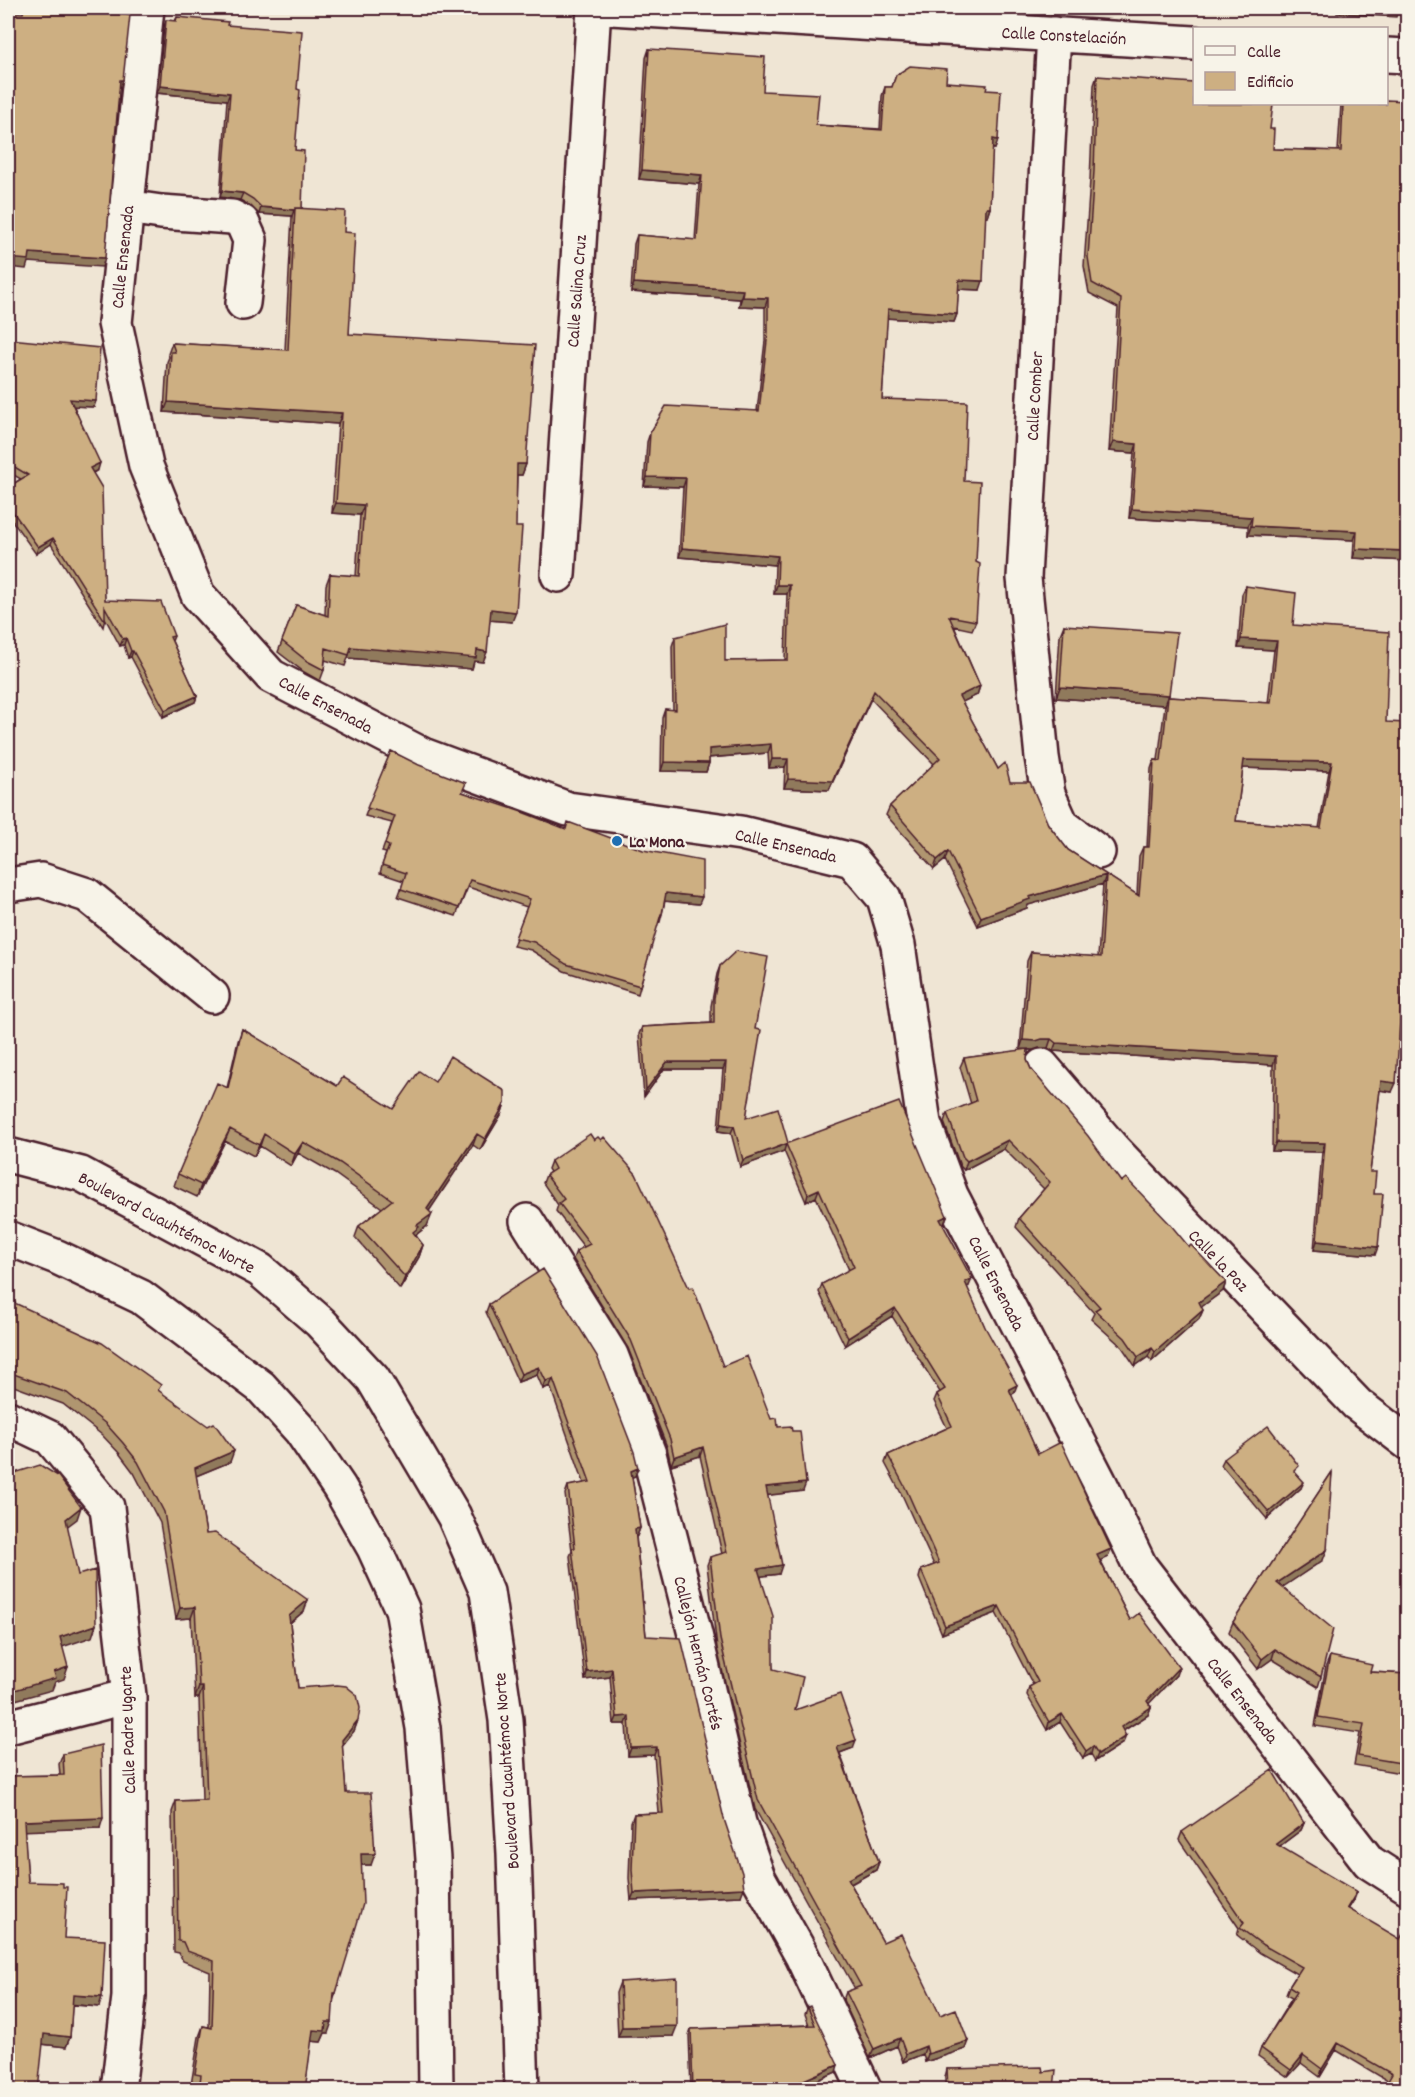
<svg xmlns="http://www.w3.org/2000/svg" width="1415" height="2097" viewBox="0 0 1415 2097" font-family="Dekko,sans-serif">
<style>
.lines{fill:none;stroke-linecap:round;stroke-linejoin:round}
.minor-casing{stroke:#4a1f2b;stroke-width:38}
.major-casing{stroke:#4a1f2b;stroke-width:38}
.minor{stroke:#f7f3e8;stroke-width:33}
.major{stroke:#f7f3e8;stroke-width:33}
.wall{fill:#b09670;stroke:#4a1f2b;stroke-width:1.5;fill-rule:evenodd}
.shaded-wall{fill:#907a5b;stroke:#4a1f2b;stroke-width:1.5}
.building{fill:#cdaf82;stroke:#4a1f2b;stroke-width:1.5;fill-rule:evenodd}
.poi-dot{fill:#1f6fb2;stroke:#f7f3e8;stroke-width:2}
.labels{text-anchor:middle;stroke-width:4.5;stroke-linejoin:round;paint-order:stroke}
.street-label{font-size:18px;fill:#4a1f2b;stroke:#f7f3e8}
.poi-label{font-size:18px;font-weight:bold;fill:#4a1f2b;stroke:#f7f3e8;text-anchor:start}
</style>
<rect width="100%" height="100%" fill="#efe5d4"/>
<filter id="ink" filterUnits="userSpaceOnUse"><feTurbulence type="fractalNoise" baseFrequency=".0167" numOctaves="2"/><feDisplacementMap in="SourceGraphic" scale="12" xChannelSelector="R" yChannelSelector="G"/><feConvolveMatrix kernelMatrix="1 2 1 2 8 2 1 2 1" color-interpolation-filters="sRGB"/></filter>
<g filter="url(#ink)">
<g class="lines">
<g class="minor-casing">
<path id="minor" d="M147,8L115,323L146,466L198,595L271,676L423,755L568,809L741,833L852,860L884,898L898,945L924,1123L951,1195L1099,1481L1140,1566L1369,1862L1408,1887
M611,8L1194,43
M1054,34L1024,578L1042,757L1048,794L1062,825L1098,852
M1386,55L1408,56
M127,207L161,212L232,217L242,222L250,240L243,303
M558,575L594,8
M8,885L41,880L87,895L212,996
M1042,1066L1114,1150L1357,1404L1408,1443
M527,1221L611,1355L649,1454L695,1634L739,1823L758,1877L802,1956L865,2090
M8,1418L50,1438L107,1507L129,1696V1997L118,2090
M8,1727L129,1696"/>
</g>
<g class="major-casing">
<path id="major" d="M8,1155L81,1174L260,1270L320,1322L373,1379L454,1516L487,1592L506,1720L514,1853L522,2090
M8,1238L57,1257L141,1297L261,1387L301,1431L339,1487L374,1548L402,1609L423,1728L433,1859L436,2090"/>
</g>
<use href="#minor" class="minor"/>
<use href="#major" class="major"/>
</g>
<path class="wall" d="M177,17L227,25L297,89L295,150L302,208L344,232L349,334L526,464L522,475H517L512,622L490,620L483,662L474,661L472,669L348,658L345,666L325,660L324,670L320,681L304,672L278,652L296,605L325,615L326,585L330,574L356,576L360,515L332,513L338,424L164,412L167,362L169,357L168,354L172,343L285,350L292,216L259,214L251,206L240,200L220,197L227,100L157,93L164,27L166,20L175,21Z
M649,49L763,91L816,125L880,129L882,96L885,87H892L896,75L946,82L986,90L998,140L995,149H992L990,208L987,217H985L980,290L958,289L957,314L954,322L887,318L882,399L964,481L976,562V621L972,630L954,626L980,686L977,695L962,702L998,769L1048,824L1068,850L1137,895L1139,856L1143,847H1147L1151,769L1154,760H1158L1165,705L1056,698L1060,635L1064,625L1169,695L1168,697L1268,703L1274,650L1238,648L1242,594L1246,586L1293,625L1386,722L1392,1092L1380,1090L1370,1172L1374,1194L1375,1255L1314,1250L1322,1152L1272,1151L1273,1065L1053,1051L1048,1048H1039L1033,1050H1028L1027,1060L1031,1069L1121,1182L1226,1282L1223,1291L1201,1307L1203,1310L1199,1319L1152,1361L1148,1357L1135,1366L1122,1347L1091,1319L1094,1313L1016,1227L1019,1218L1044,1189L1004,1149L964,1170L960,1166L944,1122L947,1113L971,1104L960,1067L964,1058L1026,1050L1020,1049L1027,961L1031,952L1098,957L1103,884L1028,905L1027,908L978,926L945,860L934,869L886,815L890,806L934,764L871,699L829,790L784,788L785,767L769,768L768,753L709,758V763L706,772L661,771L662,718L665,709L673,710L672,646L675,637L725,661L785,660L787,594H774L775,565L679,557L683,487L644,486L647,442L650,433L757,411L765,341V307L739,306L740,299L631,292L634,244L637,235L695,240L699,184L639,179L646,58ZM1243,768L1329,771L1319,828L1236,821Z
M1097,76L1270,129L1273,149L1338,151L1341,104H1386L1407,561L1353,558L1354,540L1248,535V526L1129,518L1134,453L1109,451L1118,308L1089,293L1084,266L1090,180L1094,85Z
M10,339L94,407L74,406L98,470L93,473L105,600L174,636L172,641L197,696L195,702L163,717L131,657L128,658L124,645L120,646L105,618L103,627L51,544L36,554L8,515V487L21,479L8,472V345Z
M391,751L463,792L699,904L665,901L662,914L660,922L658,921L638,994L564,971L531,950L513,946L527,907L468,887L456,916L398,897L404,881L380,873L386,853L382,852L392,823L365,816Z
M720,966L755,1029L746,1118L788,1143L947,1216L944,1224L942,1225L969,1286L967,1287L1014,1393L1011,1395L1038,1454L1108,1557L1100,1560L1130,1620L1176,1675L1148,1704L1151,1707L1148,1715L1123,1731V1743L1095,1761L1091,1754L1083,1758L1060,1722L1047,1730L1027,1695L1029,1687L1033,1685L996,1613L942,1634L919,1578L921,1570L934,1565L903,1497L885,1463L888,1455L947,1428L934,1401L937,1394L940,1392L892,1316L845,1346L819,1292L822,1284L849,1270L816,1197L806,1202L784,1151L740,1167L731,1133L718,1131L723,1069H664L644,1097L639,1034L642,1027L711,1023V1006L717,974Z
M242,1029L337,1086L393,1109L435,1082L505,1103L501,1115L480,1150L473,1145L429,1211L427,1226L417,1234L416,1236L423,1245L419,1257L400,1289L355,1237L359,1226L382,1208L335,1174L298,1153L291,1166L260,1146L254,1156L225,1141L197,1197L174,1186L178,1174L227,1088L238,1041Z
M551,1161L723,1366L778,1427L803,1491L767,1495L779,1574L761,1576L773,1669L795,1710L853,1748L840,1753L879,1862L876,1870L851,1884L883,1942L965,2049L925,2062L923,2054L903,2062L897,2046L870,2058L843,2000L846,1992L855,1989L755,1809L717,1648L707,1565L710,1557L722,1554L700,1456L671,1465L667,1447L628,1348L573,1259L576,1251L584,1247L556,1211L558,1205L543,1183L546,1175L550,1172L548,1169Z
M8,1300L159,1391L230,1462L196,1476L206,1534L304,1611L290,1623L298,1688L358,1720L354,1731L342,1745L346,1793L371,1865H361L336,1993L333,2001L328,2033H325L321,2042L311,2041L305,2090H197V2086L191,2085L199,2037L203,2026L209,2027L210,1972L183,1961L179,1953L174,1952L172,1812L176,1801L202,1800L199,1698H195L191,1618L176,1619L160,1523L134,1473L119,1453L102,1435L63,1404L8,1384Z
M489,1304L638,1468L635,1476L632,1477L640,1528L637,1536H636L646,1636L741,1896L631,1900L629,1878L631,1822L634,1814L659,1813L654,1755L628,1756L626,1724H614L610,1677L585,1680L570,1556L572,1551L565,1494L568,1486L584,1483L550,1386L543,1389L537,1375L518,1382L486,1312Z
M1224,1459L1296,1474L1301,1488L1267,1519L1221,1465Z
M1332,1472L1323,1560L1282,1587L1321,1677L1318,1687L1272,1659L1258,1669L1229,1632L1233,1622Z
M1330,1656L1370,1672L1407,1674V1774L1354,1765L1360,1733L1315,1726L1326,1666Z
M63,1754L100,1828L24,1830L28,1882L64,1938L99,2007L72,2005L70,2037L66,2047L43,2044L8,1776L60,1775L59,1764Z
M1304,1823L1301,1830L1280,1846L1354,1900L1348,1909L1407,2090H1383L1388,2081L1336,2050L1320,2077L1301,2063L1288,2077L1258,2056L1261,2048L1292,1998L1286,1995L1289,1987L1297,1974L1260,1953L1237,1935L1239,1928L1179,1840L1182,1832Z
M620,1982L673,2036L618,2037L616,1993Z
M808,2007L836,2072L795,2090H691L689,2035L691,2029L809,2025L805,2014Z
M947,2069L1043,2072L1054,2088L1067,2090H945V2077Z"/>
<path class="shaded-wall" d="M1339,8H1399L1396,17L1337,13Z
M120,80H123L120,89H117Z
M160,86L230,93L227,100L157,93Z
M993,139L998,140L995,149L989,148Z
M642,170L702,175L699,184L639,179Z
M222,191L243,193L240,200L220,197Z
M261,207L294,210L292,216L259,214Z
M986,208H990L987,217H983Z
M30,253L105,258L102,267L28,262L26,269L8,267V258Z
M959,280L983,281L980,290L956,289Z
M634,283L743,290L740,299L631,292Z
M742,297L768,298L765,307L739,306Z
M888,309L957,314L954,322L884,318Z
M70,399L96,401L94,407L68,406Z
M168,402L342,413L338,424L164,412Z
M1113,442L1137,444L1134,453L1109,451Z
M100,463L98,470L88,475L90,468Z
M517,464H526L522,475H514Z
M647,477L686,478L683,487L644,486Z
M336,503L364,505L360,515L332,513Z
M1132,509L1252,517L1248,526L1129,518Z
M1251,526L1357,531L1354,540L1248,535Z
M53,538L51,544L36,554L38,547Z
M682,548L778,556L775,565L679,557Z
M1356,549L1407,551V561L1353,558Z
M777,585H790L787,594H774Z
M491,609L516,612L512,622L488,620Z
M126,638L124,645L120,646L123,639Z
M1241,639L1277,641L1274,650L1238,648Z
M351,647L477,650L487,652L483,662L474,661L472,669L348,658Z
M131,651H133L131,657L128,658Z
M980,686L977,695L956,705L959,696Z
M1060,687L1169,695L1165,705L1056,698Z
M874,691L829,790L784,788L788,779Z
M197,696L195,702L163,717L165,710Z
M771,744L768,753L706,758L709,749Z
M772,759H788L785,767L769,768Z
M1244,760L1332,762L1329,771L1241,768Z
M664,762L709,763L706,772L661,771Z
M948,851L945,860L934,869L937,860Z
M1106,875L1103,884L1028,905L1027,908L978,926L981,917L1029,897Z
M666,893L702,897L699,904L663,901Z
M1042,1039H1051L1048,1048H1039L1033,1050L1020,1049L1023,1040Z
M1056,1043L1276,1056L1273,1065L1053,1051Z
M667,1062H726L723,1069H664L644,1097L646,1090Z
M1381,1081L1396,1083L1392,1092L1378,1090Z
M505,1103L501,1115L480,1150L485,1139Z
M721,1124L734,1126L731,1133L718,1131Z
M230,1129L225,1141L197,1197L201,1185Z
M264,1134L260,1146L254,1156Z
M477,1134L473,1145L423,1220L427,1209Z
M1008,1140L1004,1149L964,1170L967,1161Z
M303,1142L298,1153L291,1166L295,1154Z
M1276,1142L1325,1143L1322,1152L1272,1151Z
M786,1144L784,1151L740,1167L743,1160Z
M819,1189L816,1197L806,1202L808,1194Z
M432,1214L427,1226L417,1234L415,1239L413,1232L417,1225Z
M947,1216L944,1224L937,1227L940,1219Z
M1317,1241L1378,1247L1375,1255L1314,1250Z
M423,1245L419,1257L400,1289L405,1277Z
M972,1279L969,1286L962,1290L965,1282Z
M1226,1282L1223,1291L1196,1311L1199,1302Z
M895,1308L892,1316L845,1346L848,1338Z
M1203,1310L1199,1319L1152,1361L1155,1352Z
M1152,1348L1148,1357L1135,1366L1138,1357Z
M539,1367L537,1375L518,1382L521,1374Z
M553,1379L550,1386L543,1389L546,1381Z
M1017,1385L1014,1393L1006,1397L1009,1389Z
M703,1447L700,1456L671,1465L674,1457Z
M234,1451L230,1462L191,1478L195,1468Z
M638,1468L635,1476L628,1479L631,1471Z
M1304,1482L1301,1488L1267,1519L1269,1512Z
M806,1483L803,1491L763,1496L766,1487Z
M81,1507L77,1519L61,1531L66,1519Z
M640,1528L637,1536L632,1537L635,1529Z
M1111,1549L1108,1557L1095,1563L1097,1555Z
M1327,1550L1323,1560L1274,1593L1277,1583Z
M782,1565L779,1574L755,1577L758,1569Z
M308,1600L304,1611L285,1627L289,1616Z
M999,1606L996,1613L942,1634L945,1626Z
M195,1607L191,1618L176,1619L180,1608Z
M96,1625L92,1637L56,1649L60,1637Z
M1275,1649L1272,1659L1258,1669L1262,1659Z
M68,1667L64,1679L55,1682L52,1690L8,1702V1692L54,1672Z
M1179,1667L1176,1675L1144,1709L1147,1701Z
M612,1669L610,1677L585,1680L587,1672Z
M199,1687H203L199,1698H195Z
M1151,1707L1148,1715L1118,1734L1121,1727Z
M1062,1714L1060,1722L1047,1730L1049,1722Z
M629,1716L626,1724H614L617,1717Z
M358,1720L354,1731L338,1751L342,1740Z
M1126,1736L1123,1743L1095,1761L1098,1754Z
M856,1740L853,1748L834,1755L837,1747Z
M1093,1746L1091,1754L1083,1758L1086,1751Z
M657,1747L654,1755L628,1756L631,1748Z
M103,1818L100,1828L20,1831L24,1821Z
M1304,1823L1301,1830L1273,1851L1276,1844Z
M361,1854H375L371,1865H357Z
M879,1862L876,1870L845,1887L848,1879Z
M744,1888L741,1896L631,1900L634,1893Z
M1357,1892L1354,1900L1344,1916L1347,1908Z
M73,1995L102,1997L99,2007L69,2004Z
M326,2022H332L328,2033H325L321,2042L309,2041L313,2030Z
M677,2026L673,2036L618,2037L622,2027Z
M44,2034L70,2037L66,2047L41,2044Z
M900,2038L897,2046L870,2058L874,2049Z
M968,2041L965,2049L925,2062L928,2054Z
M1338,2043L1336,2050L1320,2077L1322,2069Z
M926,2046L923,2054L903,2062L906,2054Z
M1303,2055L1301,2063L1288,2077L1291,2070Z
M838,2065L836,2072L795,2090H781Z"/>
<path class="building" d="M24,8H36L130,15L123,80H120L105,258L30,253L29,260L8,258V12L23,13Z
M177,17L228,22L227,25L302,31L297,89L300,90L295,150L304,151L302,208H295V210L261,207L253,199L243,193L222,191L230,93L160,86L166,20L176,21Z
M649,49L765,57L763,91L819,94L816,125L882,130L885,87H892L896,75L910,66L947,69L946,82L987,85L986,90L1001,91L998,140L993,139L990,208H986L983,281L959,280L957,314L888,309L882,399L967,402L964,481L980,482L976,562L980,564L976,621L949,616L980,686L959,696L998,769L1005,763L1010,782H1030L1048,824L1068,850L1139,896L1143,847H1149L1154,760L1161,761L1168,697L1271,703L1277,641L1241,639L1246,586L1296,593L1293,625L1389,632L1386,722L1407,723V913L1396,1083L1381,1081L1370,1172H1376L1374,1194H1383L1378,1247L1317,1241L1325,1143L1276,1142V1056L1056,1043L1051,1039H1042L1036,1041L1023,1040L1031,952L1101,957L1106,875L1029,897L1030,899L981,917L948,851L937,860L890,806L940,758L874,691L832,781L788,779V759H772L771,744L709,749V763L664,762L665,709L676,710L675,637L725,624V661L788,660L790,585H777L778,556L682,548L686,478L647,477L650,433L666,406L759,411L768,332V298L742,297L743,290L634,283L637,235L697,240L702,175L642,170ZM1244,760L1332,762L1321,828L1236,821Z
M1097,76L1194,83V104H1273L1270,129H1274L1273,149L1341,151L1343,104H1386V100L1407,101V551L1356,549L1357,531L1251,526L1252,517L1132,509L1137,444L1113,442L1121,299L1092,283L1088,257L1094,171Z
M295,208L345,211L344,232L355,233L349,334L535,345L526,464H517L516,527H522L516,612L491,609L487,652L477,650L476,658L351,647L349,655L326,648L324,670L307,661L282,641L296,605L328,616L330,574L359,576L364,505L336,503L342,413L168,402L171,352H175L172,343L288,350Z
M10,339L100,348L96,401L70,399L100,463L90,468L102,488L105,600L161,602L174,636L170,637L197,696L165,710L133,651H131L126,638L123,639L105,607V621L53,538L38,547L8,505V487L28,475L8,463V409Z
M1064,625L1177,633L1169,695L1060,687Z
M391,751L419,765L466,783L462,792L522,812L566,829L568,822L643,850L702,861V897L666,893L662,914H661L640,986L566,964L534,942L515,938L530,899L470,880L459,908L401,889L406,873L382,865L389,846L385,844L395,816L367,808Z
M736,951L768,957L755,1029L761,1030L746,1118L778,1108L788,1143L899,1102L947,1216L940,1219L972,1279L965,1282L985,1327L1017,1385L1009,1389L1038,1454L1061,1442L1111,1549L1097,1555L1130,1620L1139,1613L1179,1667L1147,1701L1151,1707L1121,1727L1126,1736L1098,1754L1093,1746L1086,1751L1062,1714L1049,1722L1029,1687L1038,1682L999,1606L945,1626L921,1570L939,1563L906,1489L888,1455L952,1426L937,1394L945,1389L895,1308L848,1338L822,1284L854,1267L819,1189L808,1194L786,1144L743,1160L734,1126L721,1124L726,1062H667L646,1090L642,1027L714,1023V998L720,966Z
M242,1029L337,1086L343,1077L393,1109L419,1071L435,1082L450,1056L505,1091V1103L485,1139L477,1134L427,1209L432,1214L417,1225L419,1227L413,1232L423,1245L405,1277L359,1226L392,1200L340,1163L303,1142L295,1154L264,1134L259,1145L230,1129L201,1185L178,1174L217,1083L228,1088Z
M1028,1049L1027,1060L1031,1069L1088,1136L1121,1182L1126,1178L1170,1224L1189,1247L1191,1245L1226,1282L1199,1302L1203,1310L1155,1352L1152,1348L1138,1357L1125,1338L1095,1310L1100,1307L1019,1218L1050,1182L1008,1140L967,1161L963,1157L947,1113L976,1101L964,1058Z
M590,1134L594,1140L598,1137L601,1140L604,1137L636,1174L689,1288L693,1287L723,1366L747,1356L771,1419L777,1418L778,1427L791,1426L792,1431H800L806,1483L766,1487L782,1565L758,1569L773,1616V1669L803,1677L795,1710L840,1694L856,1740L837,1747L879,1862L848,1879L883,1942L901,1934L940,2015L956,2009L968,2041L928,2054L926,2046L906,2054L900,2038L874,2049L846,1992L861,1986L758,1800L720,1639L710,1557L727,1552L703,1447L674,1457L670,1439L631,1340L576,1251L590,1244L559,1203L564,1199L546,1175L555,1169L551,1161Z
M543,1269L597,1356L634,1452L638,1468L631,1471L640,1528L635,1529L646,1636L681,1638L724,1819L742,1873L744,1888L634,1893L632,1870L634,1814L663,1813L657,1747L631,1748L629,1716L617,1717L612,1669L587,1672L572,1548H575L568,1486L590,1482L553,1379L546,1381L539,1367L521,1374L489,1304Z
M8,1300L102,1343L161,1385L158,1390L208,1426L214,1423L234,1451L195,1468L206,1534L215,1533L308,1600L289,1616L298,1688L337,1685L346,1686L357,1695L360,1708L358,1720L342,1740L346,1793H371L375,1854H361L363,1904L336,1993H334L332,2022H326L325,2031L313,2030L305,2090H199L201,2075L195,2074L203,2026L212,2028L214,1961L187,1951L183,1942L178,1941L176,1801L207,1800L203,1687H199L195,1607L180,1608L164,1512L138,1462L123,1443L106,1424L67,1393L8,1372Z
M1268,1426L1299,1466L1294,1471L1304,1482L1269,1512L1224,1459Z
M40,1465L58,1476L81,1507L66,1519L78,1575L95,1570L96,1625L60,1637L68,1667L54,1672L56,1678L8,1692V1475Z
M1332,1472L1327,1550L1277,1583L1333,1629L1321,1677L1275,1649L1262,1659L1233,1622Z
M1330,1656L1372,1665L1370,1672L1407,1674V1764L1358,1756L1364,1724L1318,1717Z
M101,1745L103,1818L24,1821L28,1882L63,1883V1887H67L64,1938L105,1940L102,1997L73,1995L70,2037L44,2034L38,2090H8V1776L64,1775L63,1754Z
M1272,1770L1304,1823L1276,1844L1357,1892L1347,1908L1400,1939L1405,1931L1407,1933V2090H1387L1384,2088L1392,2074L1338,2043L1322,2069L1303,2055L1291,2070L1261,2048L1297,1992L1289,1987L1302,1967L1263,1945L1240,1928L1244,1923L1182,1832Z
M677,1978V2026L622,2027L620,1982Z
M810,2006L838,2065L781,2090H693L691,2029L815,2025L808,2007Z
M1042,2067L1043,2072L1056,2070L1054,2088L1067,2090H948L947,2069Z"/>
</g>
<circle class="poi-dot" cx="617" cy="841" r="6"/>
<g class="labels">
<g class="street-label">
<text transform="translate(1064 35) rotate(3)" y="6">Calle Constelación</text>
<text transform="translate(122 257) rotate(-84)" y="6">Calle Ensenada</text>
<text transform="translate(576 291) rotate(-86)" y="6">Calle Salina Cruz</text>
<text transform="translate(1034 396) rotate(-87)" y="6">Calle Comber</text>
<text transform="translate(326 704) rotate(28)" y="6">Calle Ensenada</text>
<text transform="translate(786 845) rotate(13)" y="6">Calle Ensenada</text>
<text transform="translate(167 1222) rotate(28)" y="6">Boulevard Cuauhtémoc Norte</text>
<text transform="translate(1219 1260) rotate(46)" y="6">Calle la Paz</text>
<text transform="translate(997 1283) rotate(63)" y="6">Calle Ensenada</text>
<text transform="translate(699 1653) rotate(76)" y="6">Callejón Hernán Cortés</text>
<text transform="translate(1243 1700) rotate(52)" y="6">Calle Ensenada</text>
<text transform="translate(127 1730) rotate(-92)" y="6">Calle Padre Ugarte</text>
<text transform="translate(506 1771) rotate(-94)" y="6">Boulevard Cuauhtémoc Norte</text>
</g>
<g class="poi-label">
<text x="629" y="847">La Mona</text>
</g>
</g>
<rect width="1415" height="2097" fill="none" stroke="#f7f3e8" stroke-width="30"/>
<rect x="15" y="15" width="1385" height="2067" fill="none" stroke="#4a1f2b" stroke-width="2" filter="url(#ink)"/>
<rect x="1193" y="27" width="195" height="78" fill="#f7f3e8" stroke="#b29e9c" stroke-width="1.5"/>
<rect x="1205" y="46" width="30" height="9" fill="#f7f3e8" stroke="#b29e9c" stroke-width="1.5"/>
<text x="1247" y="57" font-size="18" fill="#4a1f2b">Calle</text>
<rect x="1205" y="72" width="30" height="18" fill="#cdaf82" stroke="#b29e9c" stroke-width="1.5"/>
<text x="1247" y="87" font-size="18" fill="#4a1f2b">Edificio</text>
</svg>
